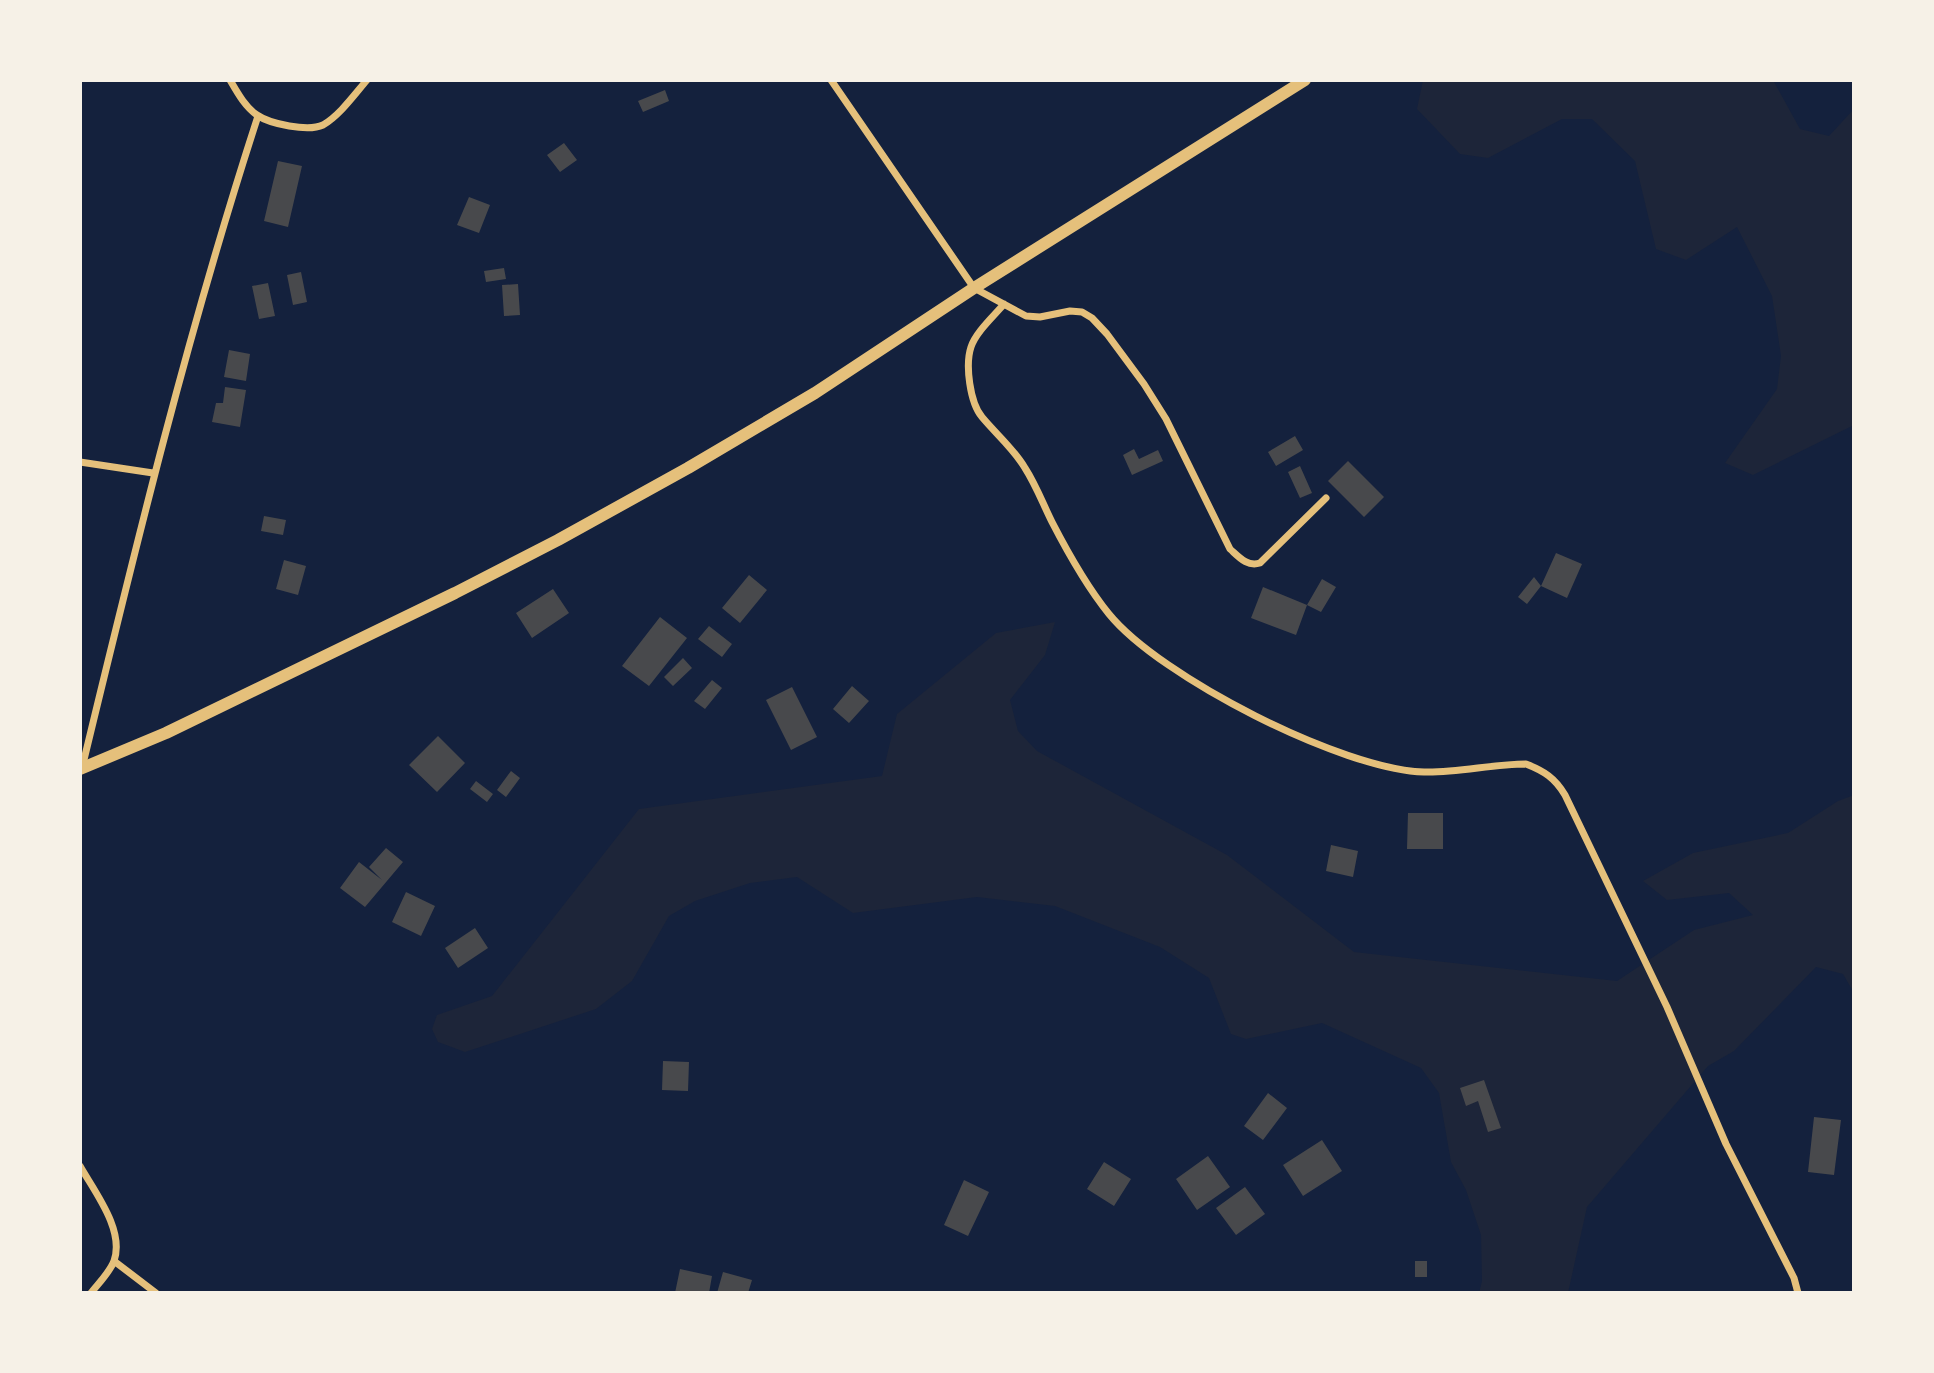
<svg xmlns="http://www.w3.org/2000/svg" width="1934" height="1373" viewBox="0 0 1934 1373" font-family="Signika,sans-serif">
<style>
.green{fill:#1d2539}
.building{fill:#48494c}
.lines{fill:none;stroke-linecap:round;stroke-linejoin:round}
.minor{stroke:#e5c07b;stroke-width:7}
.trunk{stroke:#e5c07b;stroke-width:12}
</style>
<rect width="100%" height="100%" fill="#14213d"/>
<path class="green" d="M1423,80H1773L1800,129L1829,136L1854,109V425L1753,475L1725,463L1777,389L1781,356L1772,296L1737,227L1686,260L1656,249L1635,161L1592,119H1562L1488,158L1460,154L1417,109Z
M1055,622L1045,655L1010,700L1018,731L1037,751L1227,855L1354,952L1617,981L1694,930L1753,915L1729,893L1667,900L1643,881L1693,853L1788,833L1838,801L1854,795V993L1843,974L1816,967L1734,1051L1708,1066L1587,1207L1568,1293H1479L1482,1281L1481,1235L1466,1190L1451,1162L1439,1093L1421,1068L1322,1023L1246,1039L1231,1034L1209,978L1160,947L1055,906L977,897L853,913L797,877L750,883L695,901L669,916L632,981L596,1009L465,1052L438,1042L432,1029L437,1015L492,996L639,809L882,776L897,714L996,633Z"/>
<path class="building" d="M665,90L669,101L643,112L638,101Z
M564,143L577,160L560,172L547,155Z
M278,161L302,166L288,227L264,221Z
M469,197L490,205L479,233L457,225Z
M504,268L506,279L486,282L484,271Z
M301,272L307,302L293,305L287,275Z
M268,283L275,316L259,319L252,286Z
M518,284L520,315L504,316L502,285Z
M229,350L250,354L246,381L224,377Z
M225,387L246,390L240,427L212,422L216,403H223Z
M1295,436L1303,450L1276,466L1268,452Z
M1134,449L1139,459L1158,450L1163,461L1132,475L1123,455Z
M1348,461L1384,497L1364,517L1328,481Z
M1300,466L1312,493L1300,498L1288,472Z
M264,516L286,520L283,535L261,531Z
M1556,553L1582,564L1567,598L1541,586Z
M284,560L306,566L298,595L276,589Z
M749,575L767,590L740,623L722,608Z
M1534,577L1541,586L1527,604L1518,597Z
M1322,579L1336,587L1321,612L1307,605Z
M1263,587L1307,605L1296,635L1251,618Z
M553,589L569,613L532,638L516,613Z
M660,617L687,638L649,686L622,666Z
M709,626L732,644L722,657L698,639Z
M683,658L692,668L673,686L664,677Z
M712,680L722,688L705,709L694,701Z
M852,686L869,701L849,723L833,709Z
M792,687L817,737L791,750L766,700Z
M438,736L465,763L437,792L409,765Z
M511,771L520,778L506,797L497,790Z
M476,781L493,794L487,802L470,789Z
M1408,813H1443V849H1407Z
M1331,845L1358,851L1353,877L1326,871Z
M386,848L403,862L365,907L340,888L359,862L382,880L369,867Z
M406,892L435,906L421,936L392,922Z
M475,928L488,948L458,968L445,948Z
M663,1061L689,1062L688,1091L662,1090Z
M1484,1080L1501,1128L1488,1132L1478,1101L1466,1106L1460,1088Z
M1268,1093L1287,1108L1263,1140L1244,1126Z
M1814,1117L1841,1120L1834,1175L1808,1172Z
M1322,1140L1342,1171L1303,1196L1283,1165Z
M1208,1156L1230,1187L1197,1210L1176,1179Z
M1104,1162L1131,1179L1114,1206L1087,1189Z
M964,1180L989,1192L968,1236L944,1225Z
M1245,1187L1265,1214L1236,1235L1216,1208Z
M1415,1261H1427V1277H1415Z
M680,1269L712,1276L709,1293H675Z
M723,1272L752,1280L748,1293H717Z"/>
<g class="lines">
<path class="minor" d="M230,80C237,92 245,107 257,115C270,124 308,132 323,125C340,115 354,95 367,80
M831,80L974,288L1026,316L1040,317L1070,311L1082,312L1092,318L1107,334L1144,384L1166,419L1230,549C1239,557 1247,567 1260,563L1326,498
M1004,304C993,317 976,332 971,347C965,365 970,403 982,417C996,434 1014,449 1025,468C1036,485 1043,504 1052,522C1068,553 1087,587 1109,614C1160,677 1343,770 1424,772C1458,773 1492,764 1526,764C1544,771 1555,778 1565,795L1667,1007L1726,1144L1794,1278L1798,1293
M80,462L153,473
M82,768C135,549 188,331 258,116
M80,1166C94,1191 125,1230 114,1261C110,1272 98,1284 91,1293
M114,1261L156,1293"/>
<path class="trunk" d="M80,769L166,733L455,593L558,540L688,468L815,393L974,288L1305,80"/>
</g>
<rect width="1934" height="1373" fill="none" stroke="#f6f1e7" stroke-width="164"/>
</svg>
